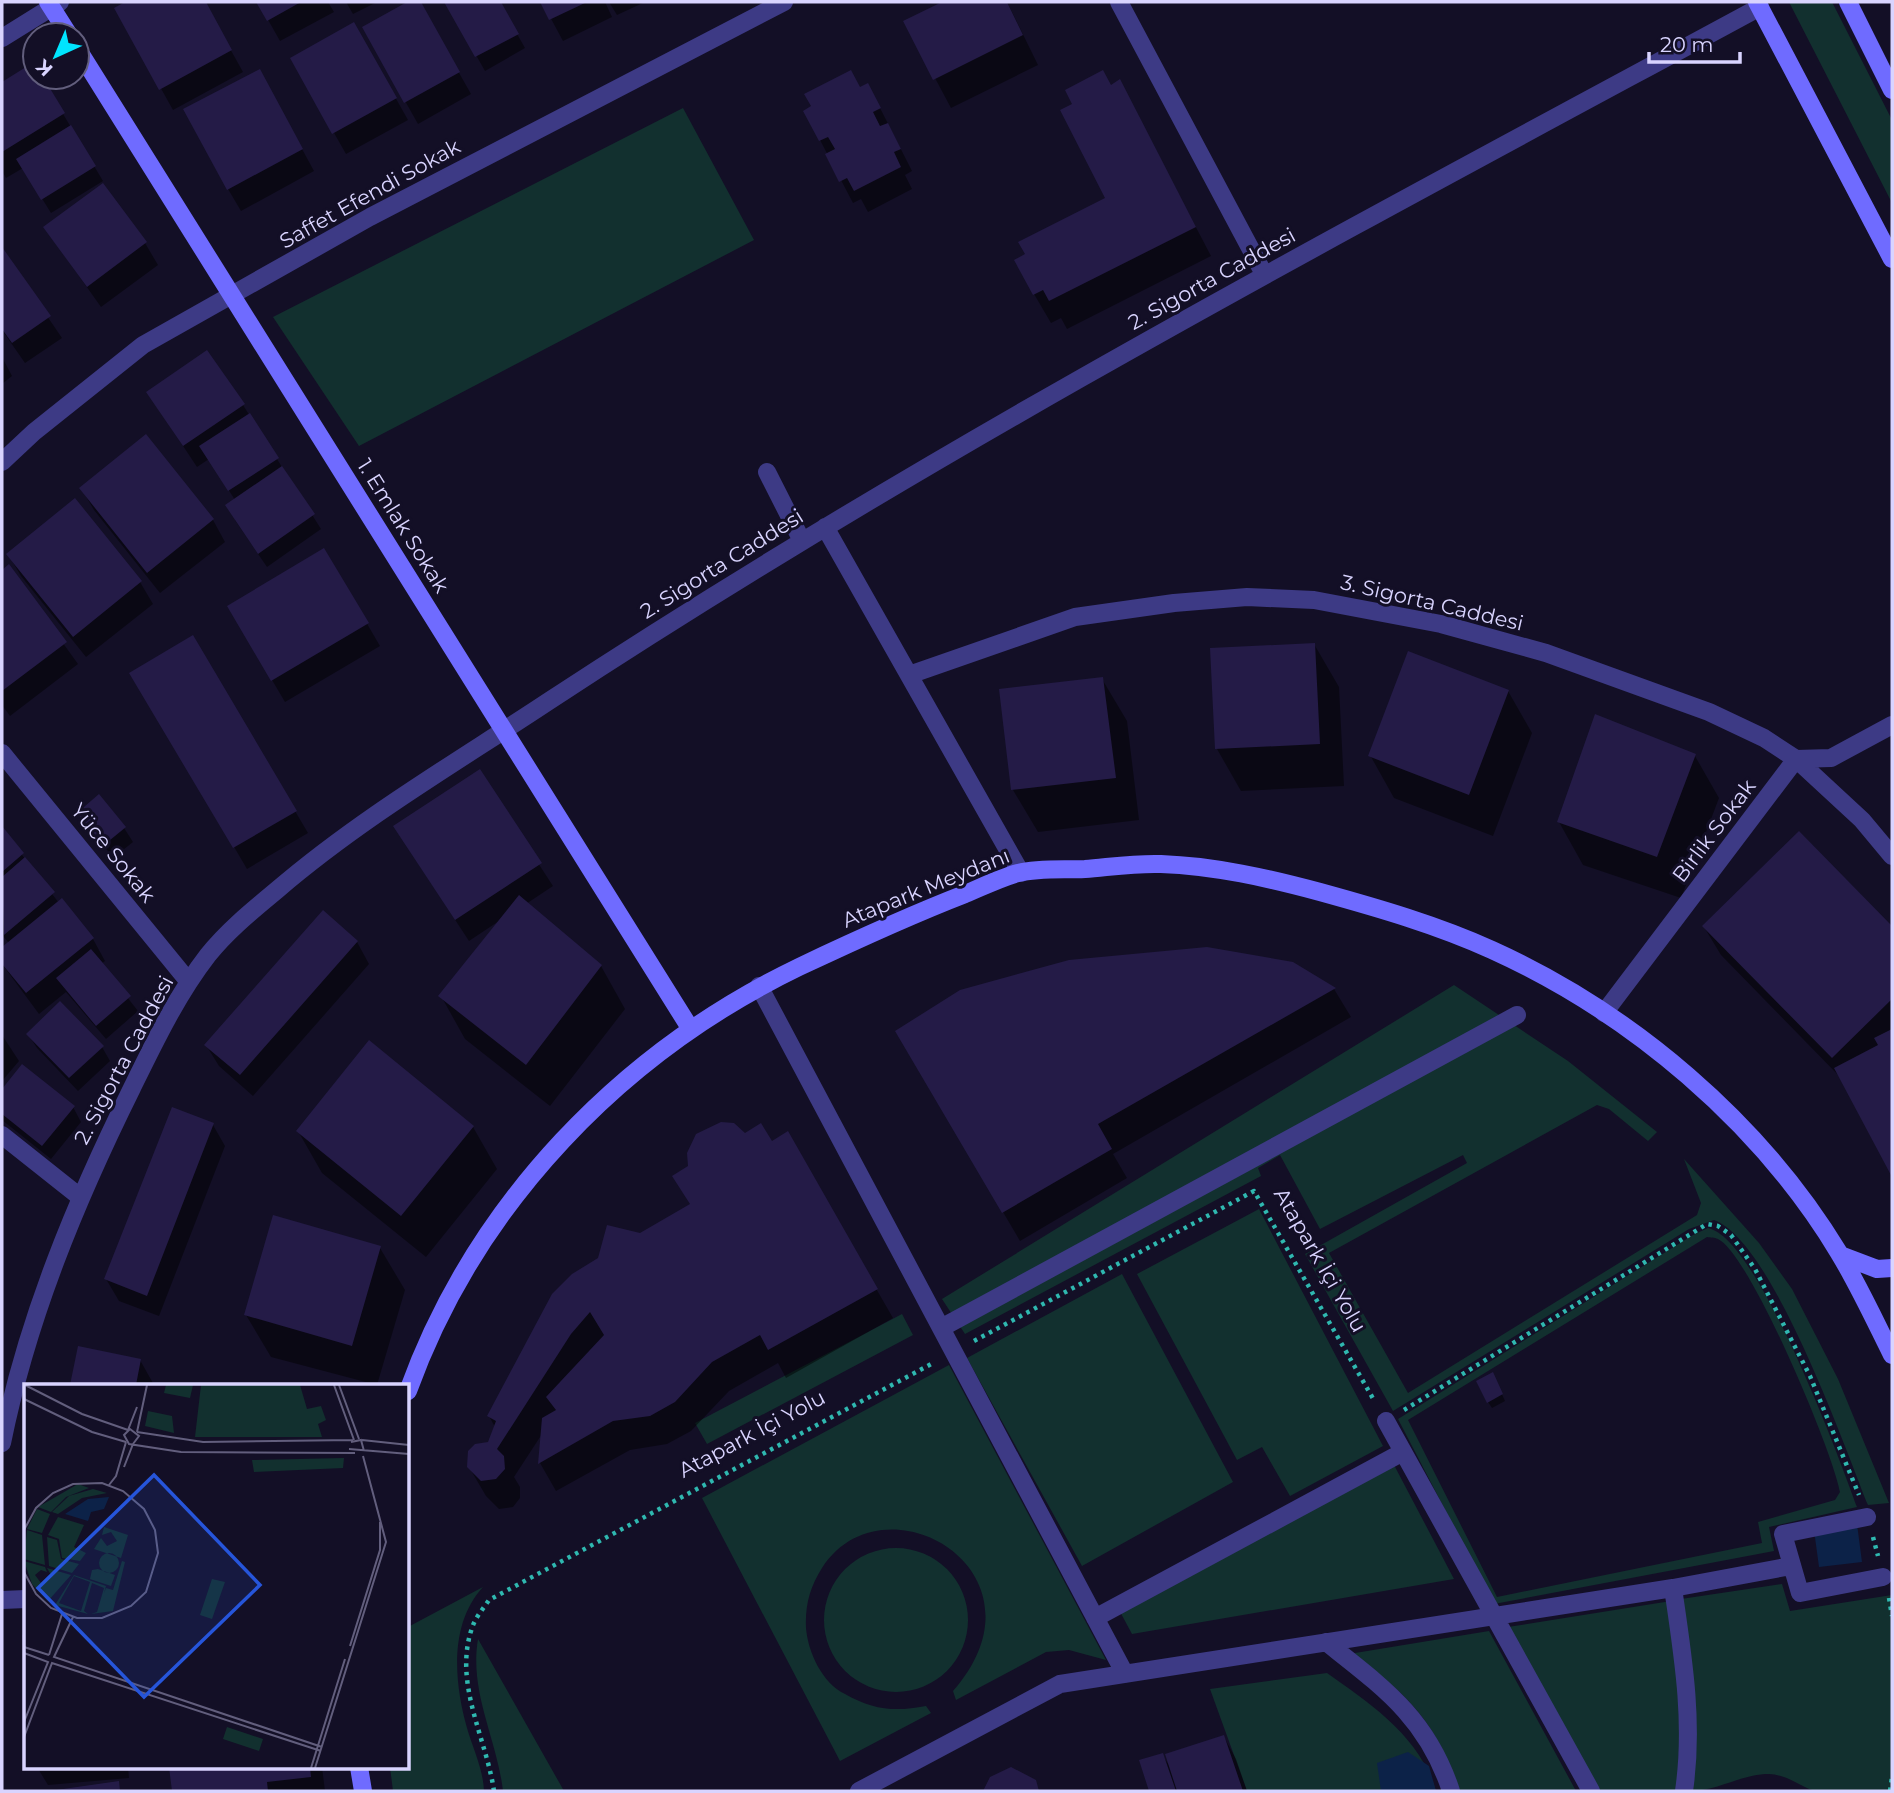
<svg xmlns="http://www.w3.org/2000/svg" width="1894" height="1793" viewBox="0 0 1894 1793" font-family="Montserrat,sans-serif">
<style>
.green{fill:#12302f;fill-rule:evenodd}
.water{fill:#0c2248}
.shadow{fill:#0007}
.building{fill:#241b47}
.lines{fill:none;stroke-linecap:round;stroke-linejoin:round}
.path{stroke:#2fb8b0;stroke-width:4.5;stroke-dasharray:3.5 5;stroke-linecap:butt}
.street{stroke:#3d3a85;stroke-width:18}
.secondary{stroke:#6f6bff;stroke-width:18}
.labels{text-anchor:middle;stroke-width:6;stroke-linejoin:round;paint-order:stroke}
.street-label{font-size:21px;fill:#d9d4ff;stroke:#130f26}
.inset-road{fill:none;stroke:#625e7d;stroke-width:2}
.view{fill:#2655da;fill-opacity:0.15;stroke:#2655da;stroke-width:3.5}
.inset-edge{fill:none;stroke:#d9d4ff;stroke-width:3.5}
</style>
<rect width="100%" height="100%" fill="#130f26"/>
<path class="green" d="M1789,2H1832L1892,120V203Z
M683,108L754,240L359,446L273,317Z
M1454,985L1568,1061L1657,1132L1648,1141L1609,1109L1597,1105L1329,1253L1408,1393L1697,1215L1701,1203L1684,1159L1759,1243L1792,1289L1838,1379L1889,1503L1868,1505C1844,1445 1772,1241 1714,1220L1689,1229L1393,1411L1305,1254L1467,1163L1463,1155L1320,1229L1280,1155L1258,1168L1261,1176L965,1334L942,1299Z
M1259,1209L1383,1446L1290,1496L1262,1447L1237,1460L1137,1274Z
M1708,1228C1758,1238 1839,1457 1857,1507L1769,1527L1774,1551L1494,1604L1398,1419L1693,1235ZM1707,1237C1711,1238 1714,1237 1718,1239C1750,1254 1833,1452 1840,1492L1835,1500L1758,1522L1762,1543L1497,1597L1408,1420Z
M1122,1274L1233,1482L1082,1566L967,1358Z
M902,1314L913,1335L707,1444L695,1423Z
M949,1365L1106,1660L1069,1650L1046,1652L956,1700L953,1691C1057,1572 884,1472 822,1568C810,1587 805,1605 806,1628C808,1652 822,1683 845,1694C873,1710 895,1712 926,1706L931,1713L840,1761L702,1498Z
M1394,1465L1454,1579L1132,1634L1118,1608Z
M824 1620a72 72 0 1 1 144 0a72 72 0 1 1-144 0Z
M1782,1584L1790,1611L1892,1595V1791C1874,1791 1830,1793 1815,1791C1799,1786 1788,1775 1769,1774C1741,1774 1718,1791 1690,1791L1681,1599Z
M483,1587C449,1624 454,1682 467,1728C473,1749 483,1768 484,1791H393L390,1767H408V1627Z
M1671,1601L1681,1677L1678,1791H1600L1508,1627Z
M1489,1631L1576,1791H1460C1437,1725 1409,1692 1349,1654Z
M478,1639L564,1791H503C497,1739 469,1692 478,1639Z
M1327,1673C1371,1704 1420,1737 1436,1791H1247L1210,1689Z"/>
<path class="water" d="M1857,1524L1862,1562L1819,1567L1814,1530Z
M1408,1752L1429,1766L1436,1791H1381L1377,1763Z"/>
<path class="shadow" d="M128,2H204L243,72L173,110L116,8Z
M258,2H328L334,12L280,41Z
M346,2H377L353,14Z
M411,2H419L471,94L418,124L364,28Z
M446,2H499L525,48L485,71Z
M542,2H605L612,17L563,41Z
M609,2H645L617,15Z
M946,2H1007L1038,65L951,108L905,22Z
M354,24L408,120L346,154L292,59Z
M33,65L35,77H41L103,181L51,213L23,168L6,178L2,171V84Z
M1120,82L1211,256L1067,329L1061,318L1051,323L1034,294L1027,255L1107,198L1110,87Z
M860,89L879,106L912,171L905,175L912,189L868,212L861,199L853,203L820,140Z
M271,92L314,171L241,211L228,189Z
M45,228L145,243L158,265L101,307Z
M2,250L62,338L25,363L2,330Z
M2,357L12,376L2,384Z
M148,393L243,405L321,529L267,567L235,520V500L209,459L197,467Z
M146,437L213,520L225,542L160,593L94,510L81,488Z
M324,550L380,646L285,702L229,607Z
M8,554L140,582L153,604L86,657L21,576Z
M8,567L78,664L10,716L2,705V572Z
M193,638L308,833L247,869L132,673Z
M1314,644L1339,687L1344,786L1241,791L1217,749Z
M1102,679L1127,721L1139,820L1038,832L1013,790L1001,691Z
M1508,691L1532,733L1493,836L1394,798L1370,755Z
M1695,756L1719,798L1681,898L1583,865L1559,822Z
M479,772L553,886L526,904L601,966L625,1009L550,1106L465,1039L441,996L499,921L469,941L408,848Z
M80,813L124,828L133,842L113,858Z
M2,829L59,903L62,901L93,939L105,961L101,964L138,1011L106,1039L66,992L39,1014L2,964V949L9,943L2,935Z
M1799,833L1892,928V1173L1842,1079L1721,955L1704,927Z
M357,942L369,964L253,1096L219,1066L206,1045Z
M1292,963L1334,989L1351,1017L1113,1154L1127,1178L1020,1241L897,1032Z
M28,1034L102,1047L110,1061L78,1091L37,1048Z
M2,1035L19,1061L2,1081Z
M22,1066L73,1107L81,1122L51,1159L2,1120V1091Z
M213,1125L225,1146L159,1316L119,1301L106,1279Z
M473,1127L497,1169L426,1257L322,1173L298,1131Z
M787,1134L893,1318L786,1378L778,1363L729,1391L691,1431L667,1444L630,1450L556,1491L540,1463L542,1434L514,1477L520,1487V1498L513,1507L499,1509L486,1496L469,1467L489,1443L495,1427L489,1416L641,1235L691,1205L744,1135L771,1143Z
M380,1248L405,1290L377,1385L271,1357L246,1315Z
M79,1348L140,1360L154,1385H72Z
M1496,1381L1505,1401L1492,1408L1488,1402Z
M1224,1737L1236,1759L1247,1791H1151L1142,1761L1162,1755L1169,1765Z
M37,1767H128L129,1778L48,1785Z
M170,1767H322L325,1791H173Z"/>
<path class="building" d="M125,2H206L232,50L159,90L114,8Z
M256,2H301L267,21Z
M407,2H421L460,72L404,103L362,27Z
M444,2H501L519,34L475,57Z
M540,2H587L549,20Z
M942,2H1007L1023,35L933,80L903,21Z
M354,22L397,98L332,134L290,58Z
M34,62L35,77H43L65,113L2,152V82Z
M260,69L303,149L227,190L183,109Z
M851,70L860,87L868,83L881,108L873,112L880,126L888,123L901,149L894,152L901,167L854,191L847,178L839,182L825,154L835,149L828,137L819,141L803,111L811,106L804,94Z
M1103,70L1111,85L1120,79L1196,227L1049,301L1043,290L1033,295L1014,260L1025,254L1018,242L1105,198L1060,110L1072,104L1065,90Z
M71,125L96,166L41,200L16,159Z
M103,183L147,242L87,287L43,227Z
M2,247L51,316L12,343L2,329Z
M207,350L245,404L183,446L146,392Z
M250,413L279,458L228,491L199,446Z
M146,434L214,519L147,573L79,488Z
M282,466L315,514L258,554L225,505Z
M75,498L142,581L73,637L6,554Z
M324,548L369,623L271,681L227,606Z
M9,564L67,642L2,691V570Z
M193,635L297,811L233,848L129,673Z
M1315,643L1320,744L1215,749L1210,648Z
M1408,651L1509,690L1469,795L1368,756Z
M1103,677L1116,778L1011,790L999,689Z
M1595,714L1696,754L1657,857L1557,822Z
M480,769L542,863L455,920L393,826Z
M99,794L126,827L104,845L77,813Z
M2,826L24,853L2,872Z
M1799,831L1892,926V999L1832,1058L1702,926Z
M25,857L55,892L4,935L2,877Z
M519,895L602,965L526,1065L438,996Z
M62,898L94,938L26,993L2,964V947Z
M323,910L358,941L240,1075L204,1045Z
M1207,947L1293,962L1336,988L1098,1124L1112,1149L1002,1213L895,1031L960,990L1069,960Z
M91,949L131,996L96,1026L56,978Z
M60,1001L104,1046L69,1078L26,1034Z
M1892,1029V1177L1834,1068L1878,1045L1874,1038Z
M369,1040L474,1126L401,1216L296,1131Z
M22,1064L75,1106L42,1146L2,1114V1089Z
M172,1107L214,1123L147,1296L104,1279Z
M721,1122L734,1123L745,1133L761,1123L772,1141L788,1131L878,1289L768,1350L760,1335L712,1362L675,1402L650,1416L613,1421L538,1464L542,1418L556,1410L546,1397L604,1335L590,1312L571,1334L497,1449L504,1456L505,1469L496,1479L481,1481L467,1467L468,1451L475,1444L488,1442L496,1421L487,1416L552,1294L572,1274L598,1258L607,1225L640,1233L690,1204L672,1176L688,1166L687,1153L696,1134Z
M273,1215L381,1246L352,1346L244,1315Z
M78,1346L141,1359L136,1385H70Z
M1493,1372L1503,1394L1487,1403L1476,1381Z
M22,1635H26V1657H24Z
M1224,1735L1243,1791H1177L1165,1754Z
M1163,1753L1176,1791H1149L1139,1760Z
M169,1767H310L311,1777L267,1782L268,1791H172Z
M1011,1767L1036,1780L1039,1791H983L990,1777Z
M119,1781L120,1791H56V1790Z"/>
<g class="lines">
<path class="path" d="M974,1341L1254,1191L1375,1402
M1404,1410L1707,1224L1718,1226L1731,1235L1755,1269L1810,1376L1859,1495
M1873,1537L1878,1556
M1889,1598L1892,1616
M494,1791C486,1737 453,1683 472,1628C475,1618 483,1609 489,1600L935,1362
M1890,1791L1892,1777"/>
<path class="street" d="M1119,2L1264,274
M2,38L60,2
M2,462L34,432L143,345L370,217L784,2
M767,472L802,541
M825,527L1021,873
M909,675L1075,617L1174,603L1247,597L1314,600L1441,624L1546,653L1709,712L1764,738L1796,759L1862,820L1892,856
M2,753L189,982
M759,986L941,1328
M1604,1013L1796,759L1831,758L1892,725
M2,1135L80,1197
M1386,1421L1591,1791
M2,1443C27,1319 76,1201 132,1088C154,1043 177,995 208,955C228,930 253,910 277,890C361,818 457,762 549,701C938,445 1351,228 1760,7
M1867,1517L1783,1534L1800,1593L1883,1577
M1673,1588C1683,1656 1694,1723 1684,1791
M2,1600L26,1599
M1095,1618L1403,1452
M1326,1642C1384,1688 1427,1718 1451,1791
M1125,1674L941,1328L1517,1015
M859,1791L1060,1684L1673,1588L1791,1566"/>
<path class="secondary" d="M48,2L69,35
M1757,2L1892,259
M1848,2L1892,90
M77,48L690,1028
M1840,1255L1877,1269L1892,1268
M408,1391C476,1203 621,1053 799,967C854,941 908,916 965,894C982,887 1000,878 1018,873C1039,868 1063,870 1085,869C1110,867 1136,863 1161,864C1215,866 1268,878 1320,892C1378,908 1437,925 1492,950C1631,1013 1760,1122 1839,1253C1859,1286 1875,1321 1892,1355
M359,1767L363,1791"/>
</g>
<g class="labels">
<g class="street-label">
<text transform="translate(370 194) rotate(-29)" y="7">Saffet Efendi Sokak</text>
<text transform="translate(1212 279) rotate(-29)" y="7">2. Sigorta Caddesi</text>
<text transform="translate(403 526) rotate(58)" y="7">1. Emlak Sokak</text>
<text transform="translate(722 564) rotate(-32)" y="7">2. Sigorta Caddesi</text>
<text transform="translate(1432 603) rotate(13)" y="7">3. Sigorta Caddesi</text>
<text transform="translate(1714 831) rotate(-53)" y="7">Birlik Sokak</text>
<text transform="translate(113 853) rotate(51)" y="7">Yüce Sokak</text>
<text transform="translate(926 888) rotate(-22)" y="7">Atapark Meydanı</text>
<text transform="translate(124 1060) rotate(-62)" y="7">2. Sigorta Caddesi</text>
<text transform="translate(1320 1260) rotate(60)" y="7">Atapark İçi Yolu</text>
<text transform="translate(752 1434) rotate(-28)" y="7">Atapark İçi Yolu</text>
</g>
</g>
<g transform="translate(24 1384)">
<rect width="385" height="385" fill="#130f26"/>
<path d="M142,1H169L166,14L140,9ZM177,1H276L283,25L297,22L302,36L294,40L298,53H171ZM124,27L148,32L150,49L121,42ZM320,74L319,84L230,88L228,76ZM54,100L65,104L42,113L27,128L14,123ZM69,105L83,109L58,114L34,130L28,128L45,112ZM13,125L26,130L18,149L3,145ZM34,133L60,141L50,163L62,169L56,177L38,174L35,155L24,151ZM80,143L104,151L97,174L70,165L77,154L83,162L93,157L87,148L78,151ZM3,146L18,151L21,181L0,175ZM23,153L33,156L37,175L55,180L48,189L25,182ZM75 179a10 10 0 1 1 20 0a10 10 0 1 1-20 0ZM0,177L21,183L23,188L17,186L11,191L17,199L27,191L23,184L47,191L24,217L8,200ZM98,177L101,178L89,227L67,230L73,228L80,204L68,199L60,227L64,230L31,221L50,191L82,202L80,209L82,204L89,206ZM50,192L66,198L57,227L35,219ZM74,185L91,191L87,202L66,195L68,186ZM188,195L201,198L188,235L176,231ZM203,343L239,355L235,367L199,355Z" fill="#12302f" fill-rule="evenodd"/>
<path d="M85,113L80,125L67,128L64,137L41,130L64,115Z" fill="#0c2248"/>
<path class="inset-road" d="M1,1L58,30L104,46M310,1L330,56M315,1L335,55M0,15L68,48L102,58M104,46L113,23M113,48L123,1M113,48L179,58L329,56M338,56L385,61M327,58L337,56L340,67M109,60L115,52L106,45L100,51L105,60L157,68L331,69M325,65L385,70M100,83L109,60M85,101L92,92L102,58M0,146L12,124L29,109L49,100L78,99L99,107L120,125L131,146L134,169L122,208L107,222L78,234H53L27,224L12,210L0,188M49,233L30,273L298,363M326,262L356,166V138M0,263L25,271M0,269L24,278L0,338M25,271L38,230M0,353L28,279L297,367M287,384L321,275M291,384L362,158L339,72"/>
<path class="view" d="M130,91L236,201L120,313L14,204Z"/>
<rect width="385" height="385" class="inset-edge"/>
</g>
<rect width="1894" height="1793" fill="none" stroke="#d9d4ff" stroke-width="7"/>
<g transform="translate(56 56) rotate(224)"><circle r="33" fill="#130f26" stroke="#625e7d" stroke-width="2"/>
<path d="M0-5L12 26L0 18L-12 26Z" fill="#00e5ff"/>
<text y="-10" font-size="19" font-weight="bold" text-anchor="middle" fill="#d9d4ff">K</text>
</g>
<path d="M1649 52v10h91v-10" fill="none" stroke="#d9d4ff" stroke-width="3.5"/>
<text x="1660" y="52" font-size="21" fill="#d9d4ff" stroke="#130f26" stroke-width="5" paint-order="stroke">20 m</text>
</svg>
